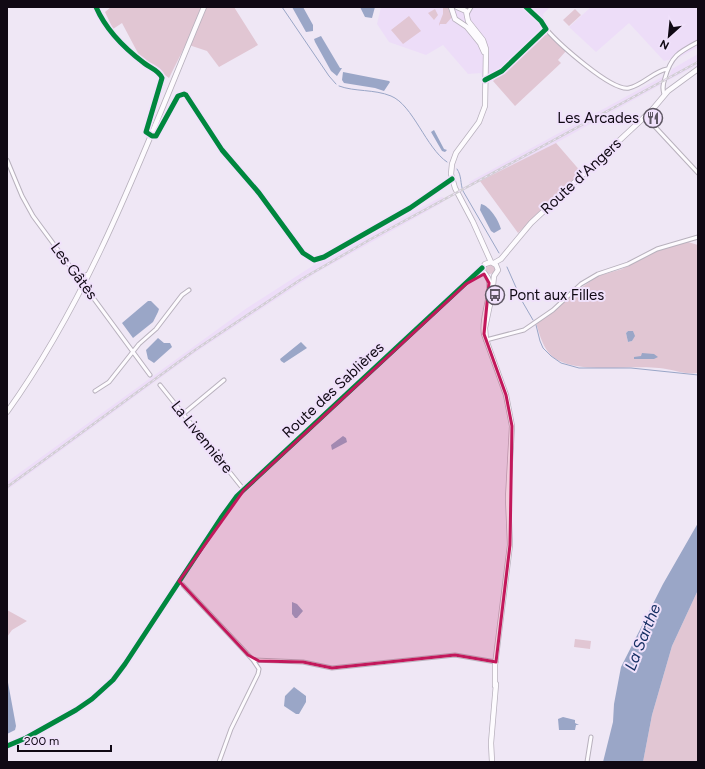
<svg xmlns="http://www.w3.org/2000/svg" width="705" height="769" viewBox="0 0 705 769" font-family="Figtree,sans-serif">
<style>
.built{fill:#edddf8}
.green{fill:#e1c6d3;fill-rule:evenodd}
.water{fill:#9aa6c7}
.lines{fill:none;stroke-linecap:round;stroke-linejoin:round}
.stream{stroke:#9aa6c7;stroke-width:1}
.street-casing{stroke:#b8b1bd;stroke-width:5}
.secondary-casing{stroke:#b8b1bd;stroke-width:6}
.street{stroke:#fdfbfe;stroke-width:3}
.secondary{stroke:#fdfbfe;stroke-width:4.5}
.rail-casing{stroke:#d1ced3;stroke-width:2.5}
.rail{stroke:#f0e1fb;stroke-width:1;stroke-dasharray:3;stroke-linecap:butt}
.cycleway-casing{stroke:#f0e1fb;stroke-width:8}
.cycleway{stroke:#00873e;stroke-width:5}
.marked{fill:#c2185b;fill-opacity:0.2;stroke:#c2185b;stroke-width:3;stroke-linejoin:round}
.labels{text-anchor:middle;stroke-width:4;stroke-linejoin:round;paint-order:stroke}
.poi-label{font-size:15px;fill:#100914;stroke:#f0e1fb;text-anchor:end}
.street-label{font-size:15px;fill:#100914;stroke:#f0e1fb}
.water-label{font-size:16px;font-style:italic;fill:#173064;stroke:#f0e1fb}
</style>
<rect width="100%" height="100%" fill="#efe7f5"/>
<path class="built" d="M381,7H550L543,14L545,23L544,34L493,81H488L483,80L481,73L468,74L443,45L426,55L389,42L377,24Z
M591,7H698V47L680,57L664,61L629,23L596,52L569,27Z
M698,54V65L667,81L672,69Z
M664,76L662,84L556,143L471,186L469,182Z
M441,197H443L445,200L442,203L316,273L196,352L7,490V482L247,308L314,265Z"/>
<path class="green" d="M111,7H234L258,45L219,67L207,51L186,44L169,78L140,57L122,23L113,29L105,12Z
M443,7H449L452,17L446,24H440V26L439,24L443,14Z
M435,9L438,15L434,20L428,13Z
M575,9L581,15L569,26L563,20Z
M409,16L421,31L403,44L391,30Z
M544,34L549,35L566,51L558,60L561,63L515,106L493,81Z
M556,143L582,173L518,233L480,181Z
M688,242L698,245V373C685,375 672,369 659,368C631,365 588,373 562,362C545,356 541,339 536,323L556,309L575,292L598,276L622,269L657,250ZM628,331H633L634,336L632,341L628,342L626,333Z
M485 269a5 5 0 1 1 10 0a5 5 0 1 1-10 0Z
M698,590V762H643L652,715L672,646Z
M7,610L27,621L12,630L7,637Z
M575,639L591,641L590,649L574,647Z"/>
<path class="water" d="M292,7H303L313,25V31L306,32Z
M360,7H375L372,18L365,17Z
M321,36L340,68H342L337,76L331,71L315,42L314,39Z
M343,72L389,81L390,82L384,91L375,88L344,83L342,80Z
M434,130L444,149L447,150L445,152L442,151L431,132Z
M481,204C490,206 499,221 501,229L494,233L491,231L480,210Z
M148,301H151L159,309L158,312L153,322L133,338L122,323Z
M628,331H633L635,336L632,341L628,342L626,333Z
M158,338L164,343H170L172,347L154,363L148,359L146,350Z
M301,342L307,348L284,363L281,361L280,359Z
M642,353L654,354L658,357L654,359H634V357L641,356Z
M343,436L346,438L347,442L332,450L331,445Z
M698,523V590L672,646L652,715L643,762H603L613,722L614,704L621,667L663,584Z
M292,602L297,604L303,611L297,618H295L292,614Z
M7,677L16,726L15,730L7,734Z
M294,687L306,696V702L299,714H296L284,706L285,696Z
M563,717L575,720V723L579,725H576L575,730H559L558,719Z"/>
<g class="lines">
<path class="stream" d="M282,7L329,76L336,84
M339,86C355,92 374,89 391,96C413,105 426,148 447,162
M457,169C462,176 460,183 463,191L499,253
M507,267L522,301L533,320
M536,325L540,341L543,348L551,356L561,363L579,368H631L698,375"/>
<g class="street-casing">
<path id="street" d="M96,7C106,30 124,48 144,63C150,68 159,70 162,78L146,132L152,136H156L178,96L184,94L186,95L222,150L259,193L303,253L314,260L324,257L410,208L452,179
M467,14L471,7
M546,29C558,43 612,92 629,88C643,85 654,71 667,69
M664,94C662,88 663,84 665,78C671,56 679,52 698,42
M645,116L698,173
M7,160L22,196L33,216L150,375
M76,275L81,277L88,274
M486,340L524,330L553,310L581,284L598,274L628,264L657,249L698,237
M160,385L244,490
M95,391L109,382L139,344L156,329L182,295L189,290
M183,414L224,380
M179,581L253,660L303,662L332,668L455,655L496,662
M219,762L231,729L258,674L259,669L253,660
M587,762L591,737"/>
</g>
<g class="secondary-casing">
<path id="secondary" d="M451,7L455,19L467,27L480,43L484,52
M457,7L466,11L468,21L483,40L486,49L485,106L479,122L456,153L452,164L451,174L455,188L473,222L491,262
M494,263L501,259L531,223L652,110L668,91L698,69
M486,340L485,328L492,295L494,276L498,270L496,265L491,262L485,264L482,268C483,274 488,275 489,281C492,298 481,316 484,334L506,395L512,426L508,498L510,545L495,665V686
M7,412C95,289 146,145 204,7
M7,746L26,738L76,710L92,699L113,680L125,664L221,518L237,496L482,268
M492,762L491,743L496,684"/>
</g>
<use href="#street" class="street"/>
<use href="#secondary" class="secondary"/>
<g class="rail-casing">
<path id="rail" d="M7,487L195,350L300,280L371,239L698,62"/>
</g>
<use href="#rail" class="rail"/>
<g class="cycleway-casing">
<path id="cycleway" d="M96,7C106,30 124,48 144,63C150,68 159,70 162,78L146,132L152,136H156L178,96L184,94L186,95L222,150L259,193L303,253L314,260L324,257L410,208L452,179
M485,80L502,71L546,29L541,21L526,7
M7,746L26,738L76,710L92,699L113,680L125,664L221,518L237,496L482,268"/>
</g>
<use href="#cycleway" class="cycleway"/>
</g>
<path class="marked" d="M484,274L489,283L484,334L506,395L512,426L510,545L496,662L455,655L332,668L303,662L259,661L248,655L179,581L244,490L466,284Z"/>
<defs>
<g id="restaurant-ring" transform="scale(1)"><circle r="9.5" fill="#f0e1fb" stroke="#5e5763" stroke-width="1.5"/><path d="M-5-6h1v4h1v-4h1v4h1v-4h1v5L-1.5 .5V6h-2V.5L-5-1ZM5-6V6H3V1.5H1.5Q1.5-4 5-6Z" fill="#5e5763"/></g>
<g id="bus-ring" transform="scale(1)"><circle r="9.5" fill="#f0e1fb" stroke="#5e5763" stroke-width="1.5"/><path d="M-5-6H5V4H4V6H2V4H-2V6H-4V4H-5ZM-3.5-4V0h7V-4ZM-3.5 1.2v1.5H-2V1.2ZM2 1.2v1.5H3.5V1.2Z" fill="#5e5763"/></g>
</defs>
<g fill-rule="evenodd">
<use href="#restaurant-ring" x="653" y="118"/>
<use href="#bus-ring" x="495" y="295"/>
</g>
<g class="labels">
<g class="poi-label">
<text x="639" y="123">Les Arcades</text>
<text x="509" y="300" text-anchor="start">Pont aux Filles</text>
</g>
<g class="street-label">
<text transform="translate(581 176) rotate(-43)" y="5">Route d'Angers</text>
<text transform="translate(74 271) rotate(53)" y="5">Les Gâtès</text>
<text transform="translate(333 390) rotate(-43)" y="5">Route des Sablières</text>
<text transform="translate(202 437) rotate(51)" y="5">La Livennière</text>
</g>
<g class="water-label">
<text transform="translate(642 637) rotate(-68)" y="6">La Sarthe</text>
</g>
</g>
<rect width="705" height="769" fill="none" stroke="#100914" stroke-width="16"/>
<g transform="translate(669 36) rotate(207)" stroke="#f0e1fb" stroke-width="3" paint-order="stroke">
<path d="M0-3L7 15L0 10L-7 15Z" fill="#100914"/>
<text y="-6" font-size="11" font-weight="bold" text-anchor="middle" fill="#100914">N</text>
</g>
<path d="M18 745v6h93v-6" fill="none" stroke="#100914" stroke-width="2"/>
<text x="24" y="745" font-size="12" fill="#100914" stroke="#f0e1fb" stroke-width="3" paint-order="stroke">200 m</text>
</svg>
